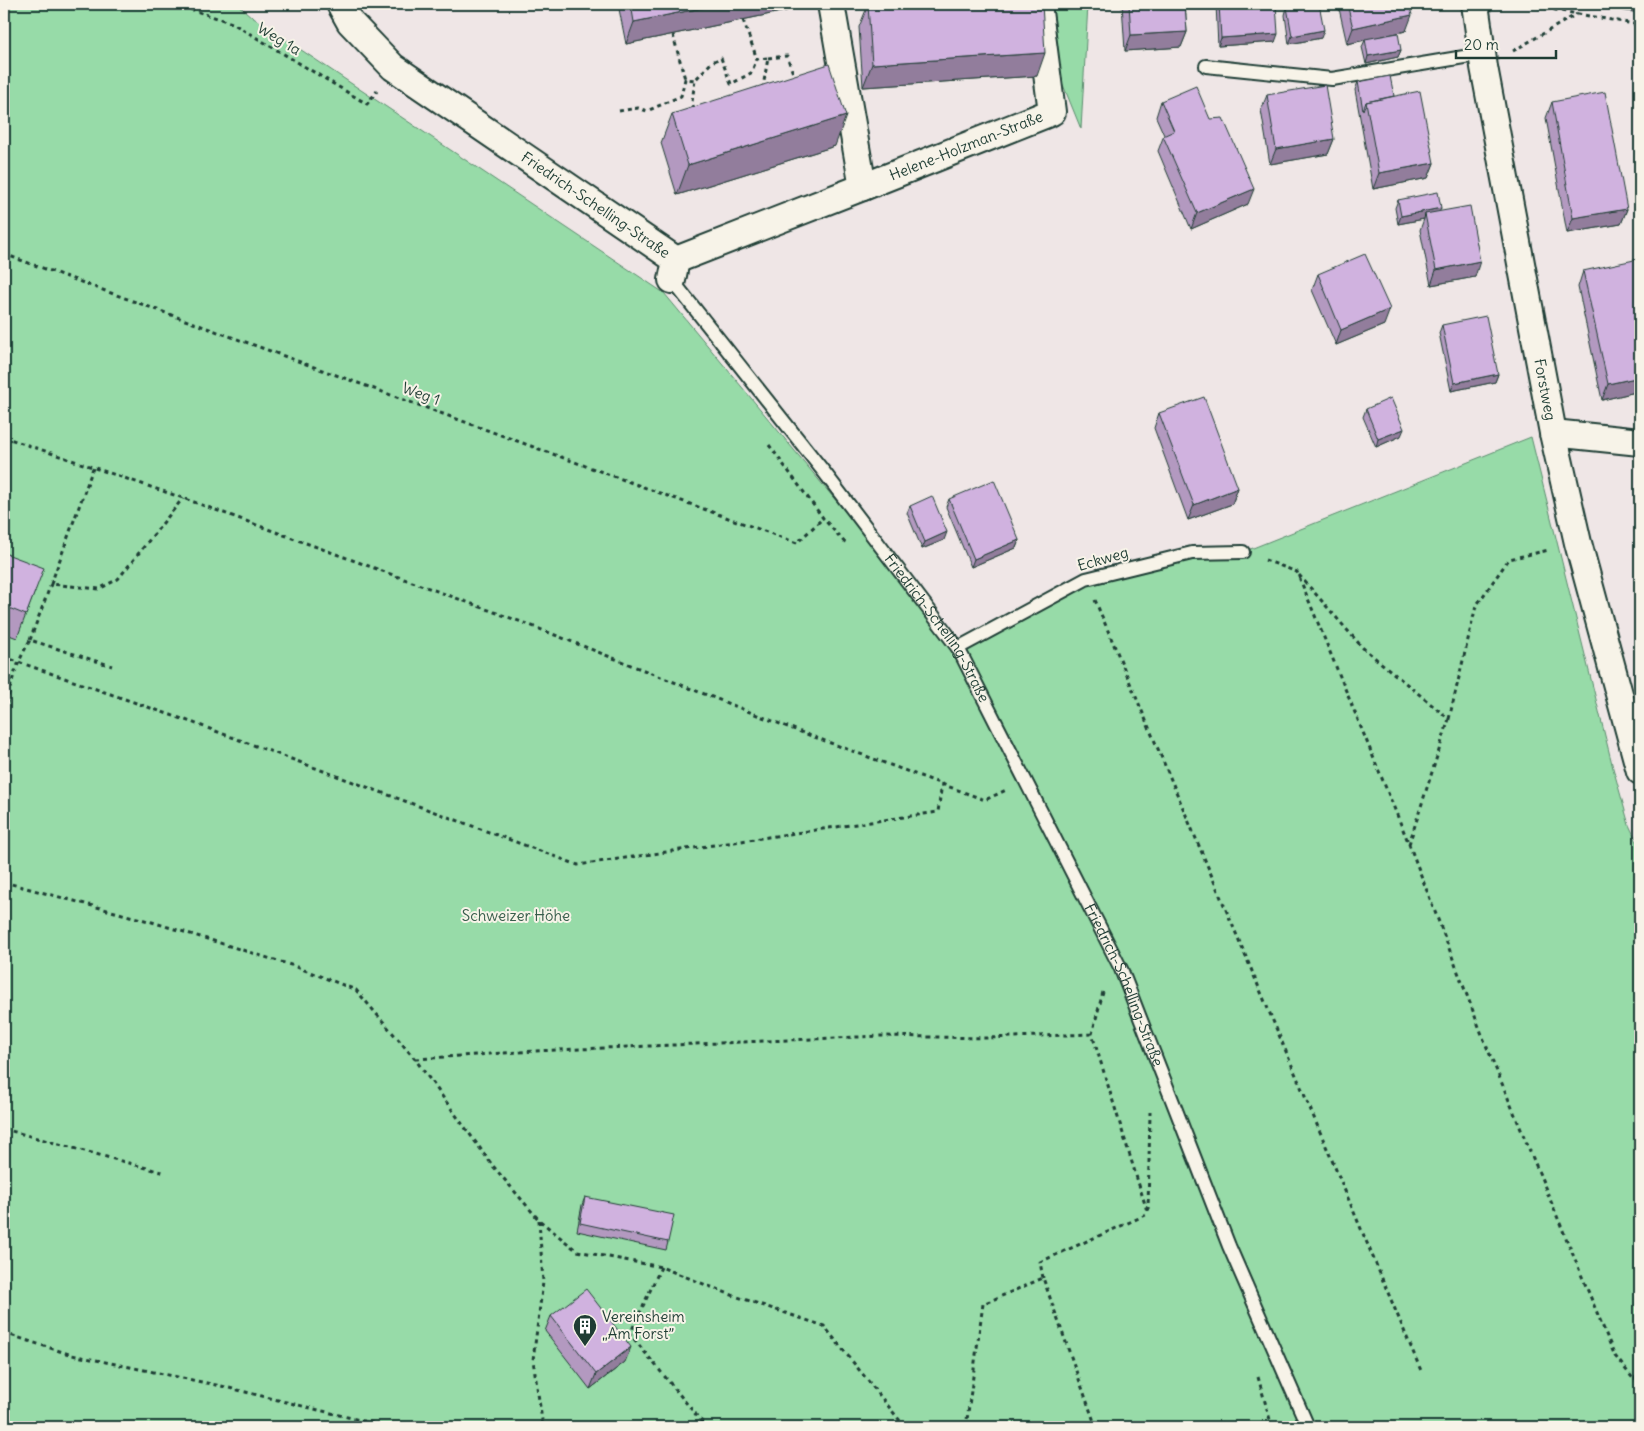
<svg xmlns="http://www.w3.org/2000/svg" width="1644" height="1431" viewBox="0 0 1644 1431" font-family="Delius,sans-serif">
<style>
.green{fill:#97dba8;stroke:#5b8c6e}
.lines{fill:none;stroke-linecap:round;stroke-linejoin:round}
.service-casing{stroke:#1f3d34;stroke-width:16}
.minor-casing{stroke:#1f3d34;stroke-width:30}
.path{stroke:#1f3d34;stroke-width:3;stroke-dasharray:4 4;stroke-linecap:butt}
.service{stroke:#f7f3e8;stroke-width:12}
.minor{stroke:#f7f3e8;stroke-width:26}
.wall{fill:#b399c0;stroke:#1f3d34}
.shaded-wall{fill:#927d9c;stroke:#1f3d34}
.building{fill:#d0b2df;stroke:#1f3d34}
.labels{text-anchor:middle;stroke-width:4;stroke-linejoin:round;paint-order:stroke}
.street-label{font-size:15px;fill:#1f3d34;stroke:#f7f3e8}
.park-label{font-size:15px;fill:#375d4b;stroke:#f7f3e8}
.poi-label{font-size:15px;fill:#1f3d34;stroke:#f7f3e8;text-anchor:start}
</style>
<rect width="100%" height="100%" fill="#efe6e6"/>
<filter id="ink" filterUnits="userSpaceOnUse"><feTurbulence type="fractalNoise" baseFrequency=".02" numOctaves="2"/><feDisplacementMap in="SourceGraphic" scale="10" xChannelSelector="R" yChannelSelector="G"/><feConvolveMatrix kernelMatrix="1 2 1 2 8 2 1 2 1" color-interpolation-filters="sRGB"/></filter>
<g filter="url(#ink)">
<path class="green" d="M4,4H237L252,17L664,293L958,648L1086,579L1192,553L1243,552L1531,437L1613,768L1629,825L1640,848V1427H4Z
M1046,4H1088L1081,129L1055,65Z"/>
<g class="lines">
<g class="service-casing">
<g id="service">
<path d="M1206,66L1332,79L1482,54"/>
<path id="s1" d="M672,280L824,472L958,648L1121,969L1229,1246L1308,1427"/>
<path d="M958,648L1086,579L1192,553L1243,552"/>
</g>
</g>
<g class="minor-casing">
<g id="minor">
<path id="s2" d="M340,4L350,22L393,67L676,260L672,280"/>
<path id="s3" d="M1475,4L1484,67L1553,433L1578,543L1640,771"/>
<path id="s4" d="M863,187L1052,112L1038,4"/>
<path d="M676,260L863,187L831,4"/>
<path d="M1553,433L1640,442"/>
</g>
</g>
<path class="path" d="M175,4L232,23L367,104L377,91
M1522,4L1640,25
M743,20L757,59
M673,35L685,79
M1513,51L1577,14
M768,58L787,56L795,79
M694,109L692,102L695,80
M619,111L638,108L647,111L681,96L685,79L695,80L712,62L721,58L731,84L751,73L757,59L768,58L763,87
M4,254L797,543L823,518
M4,437L183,498L527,624L798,731L985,800L1006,790
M769,445L823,518L846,544
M1265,560L1297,572L1409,844L1486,1045L1615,1356L1635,1381
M1299,575L1363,648L1449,719L1409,844
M51,584L93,468
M1095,600L1422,1373
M30,640L51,584L99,589L118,579L183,498
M4,657L191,722L578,865L938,812L942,783
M1449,719L1476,606L1509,559L1549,550
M4,720C9,688 14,668 30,640L112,666
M4,882L152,922L294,966L356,990L415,1059L493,1166L539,1220L577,1251L661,1267L729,1294L824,1326L905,1427
M1103,992L1092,1034L1148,1214
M416,1059L534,1051L881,1036L987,1038L1092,1034
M4,1129L165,1173
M1148,1211L1150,1112
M539,1220L543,1282L533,1360L543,1427
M661,1267L630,1334L701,1421L708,1427
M1043,1278L1040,1262L1148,1214
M4,1333L72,1355L221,1386L388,1427
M1258,1377L1272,1427
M1635,1380L1640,1363
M966,1427L983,1304L1043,1278L1096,1427"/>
<use href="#service" class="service"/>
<use href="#minor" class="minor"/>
</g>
<path class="wall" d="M618,4H793L790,10L626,44Z
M1122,4H1185L1187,32L1181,47L1125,51Z
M1216,4H1276L1275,42L1218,46Z
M1338,4H1409L1406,31L1386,35L1401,50L1398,57L1366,64L1362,47L1365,40L1347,44Z
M868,5L1037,76L863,87L859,27Z
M1287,7L1321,38L1289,44L1285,15Z
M1358,82L1394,96L1434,163L1428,178L1373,189L1355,90Z
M1267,95L1334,139L1328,154L1270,164L1261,110Z
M1161,101L1248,204L1191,229L1158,151L1164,135L1156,117Z
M1552,102L1627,209L1621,224L1567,233L1546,118Z
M672,114L835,146L677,195L661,143Z
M1398,200L1439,211L1475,277L1431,285L1420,230L1424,219L1398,224L1395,208Z
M1583,271L1640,391L1602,400L1578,287Z
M1318,274L1384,325L1336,345L1312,290Z
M1442,325L1498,374L1495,382L1451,391L1439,333Z
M1366,409L1401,436L1376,447L1363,417Z
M1159,413L1238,488L1232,504L1188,520L1154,428Z
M949,499L1019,540L1016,548L971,567L946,507Z
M910,506L944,540L922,549L907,513Z
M4,553L35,591L17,638L4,633Z
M585,1197L668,1242L666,1250L577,1231L582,1205Z
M551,1316L625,1362L590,1389L545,1331Z"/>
<path class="shaded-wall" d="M721,4H793L790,10L626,44L634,22Z
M1577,4H1640V13Z
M1412,15L1406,31L1347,44L1353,28Z
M1324,30L1321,38L1289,44L1292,36Z
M1187,32L1181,47L1125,51L1131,35Z
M1278,34L1275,42L1218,46L1221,38Z
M1401,50L1398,57L1366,64L1368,56Z
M1045,53L1037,76L863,87L872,64Z
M846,116L835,146L677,195L688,165Z
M1334,139L1328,154L1270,164L1276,149Z
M1434,163L1428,178L1373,189L1379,173Z
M1254,189L1248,204L1191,229L1197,213Z
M1441,208L1438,216L1425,214L1424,219L1398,224L1401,216Z
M1627,209L1621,224L1567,233L1573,218Z
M1480,261L1475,277L1431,285L1436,270Z
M1390,309L1384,325L1336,345L1341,330Z
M1498,374L1495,382L1451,391L1454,383Z
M1640,377V391L1602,400L1608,384Z
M1404,429L1401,436L1376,447L1378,439Z
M1238,488L1232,504L1188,520L1194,505Z
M947,532L944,540L922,549L925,542Z
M1019,540L1016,548L971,567L974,559Z
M631,1347L625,1362L590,1389L596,1374Z"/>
<path class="building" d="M631,4H721L634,22Z
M881,4H1042L1045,53L872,64L868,5Z
M1129,4H1185L1187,32L1131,35Z
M1219,4H1276L1278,34L1221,38Z
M1309,4H1319L1324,30L1292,36L1287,7Z
M1347,4H1409L1412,15L1353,28Z
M1398,33L1401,50L1368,56L1365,39Z
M829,64L846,116L688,165L672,114Z
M1390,76L1394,96L1366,102L1363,110L1358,82Z
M1325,85L1334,139L1276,149L1267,95Z
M1196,86L1210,119L1223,118L1254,189L1197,213L1163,136L1174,131L1161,101Z
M1420,91L1434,163L1379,173L1366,102Z
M1605,92L1627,209L1573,218L1552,102Z
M1438,192L1441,208L1401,216L1398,200Z
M1470,206L1480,261L1436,270L1425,214Z
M1365,254L1390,309L1341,330L1318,274Z
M1639,259L1640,267V377L1608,384L1583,271Z
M1486,316L1498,374L1454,383L1442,325Z
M1204,397L1238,488L1194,505L1159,413Z
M1391,398L1404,429L1378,439L1366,409Z
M994,480L1019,540L974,559L949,499Z
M932,496L947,532L925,542L910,506Z
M4,553L44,568L26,615L4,606Z
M585,1197L674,1215L668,1242L580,1223Z
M586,1289L631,1347L596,1374L551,1316Z"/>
</g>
<defs>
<g id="building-pin" transform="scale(1.25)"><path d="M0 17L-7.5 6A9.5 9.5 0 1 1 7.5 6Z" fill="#1f3d34" stroke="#f7f3e8"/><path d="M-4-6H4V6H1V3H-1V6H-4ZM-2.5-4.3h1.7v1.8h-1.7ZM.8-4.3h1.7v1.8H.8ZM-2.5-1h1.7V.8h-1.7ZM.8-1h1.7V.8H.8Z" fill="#fff"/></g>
</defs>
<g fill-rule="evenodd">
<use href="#building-pin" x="585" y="1326"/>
</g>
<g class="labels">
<g class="street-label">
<text transform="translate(279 39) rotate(31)" y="5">Weg 1a</text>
<text dy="5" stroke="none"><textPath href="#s4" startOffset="111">Helene-Holzman-Straße</textPath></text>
<text dy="5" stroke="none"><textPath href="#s2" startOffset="328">Friedrich-Schelling-Straße</textPath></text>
<text dy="5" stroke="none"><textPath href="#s3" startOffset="392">Forstweg</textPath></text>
<text transform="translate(421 394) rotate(20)" y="5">Weg 1</text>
<text transform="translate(1103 559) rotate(-16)" y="5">Eckweg</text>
<text dy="5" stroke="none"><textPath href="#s1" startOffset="438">Friedrich-Schelling-Straße</textPath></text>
<text dy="5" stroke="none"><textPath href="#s1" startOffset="842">Friedrich-Schelling-Straße</textPath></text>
</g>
<g class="park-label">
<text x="516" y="921">Schweizer Höhe</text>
</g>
<g class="poi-label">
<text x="602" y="1322">Vereinsheim<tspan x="602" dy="17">„Am Forst”</tspan></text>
</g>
</g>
<rect width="1644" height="1431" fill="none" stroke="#f7f3e8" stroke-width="20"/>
<rect x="10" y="10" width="1624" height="1411" fill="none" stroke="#1f3d34" stroke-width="2" filter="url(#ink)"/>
<path d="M1456 50v8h100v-8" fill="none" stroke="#1f3d34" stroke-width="2.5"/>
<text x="1464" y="50" font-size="15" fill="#1f3d34" stroke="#f7f3e8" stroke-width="4" paint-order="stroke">20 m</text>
</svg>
